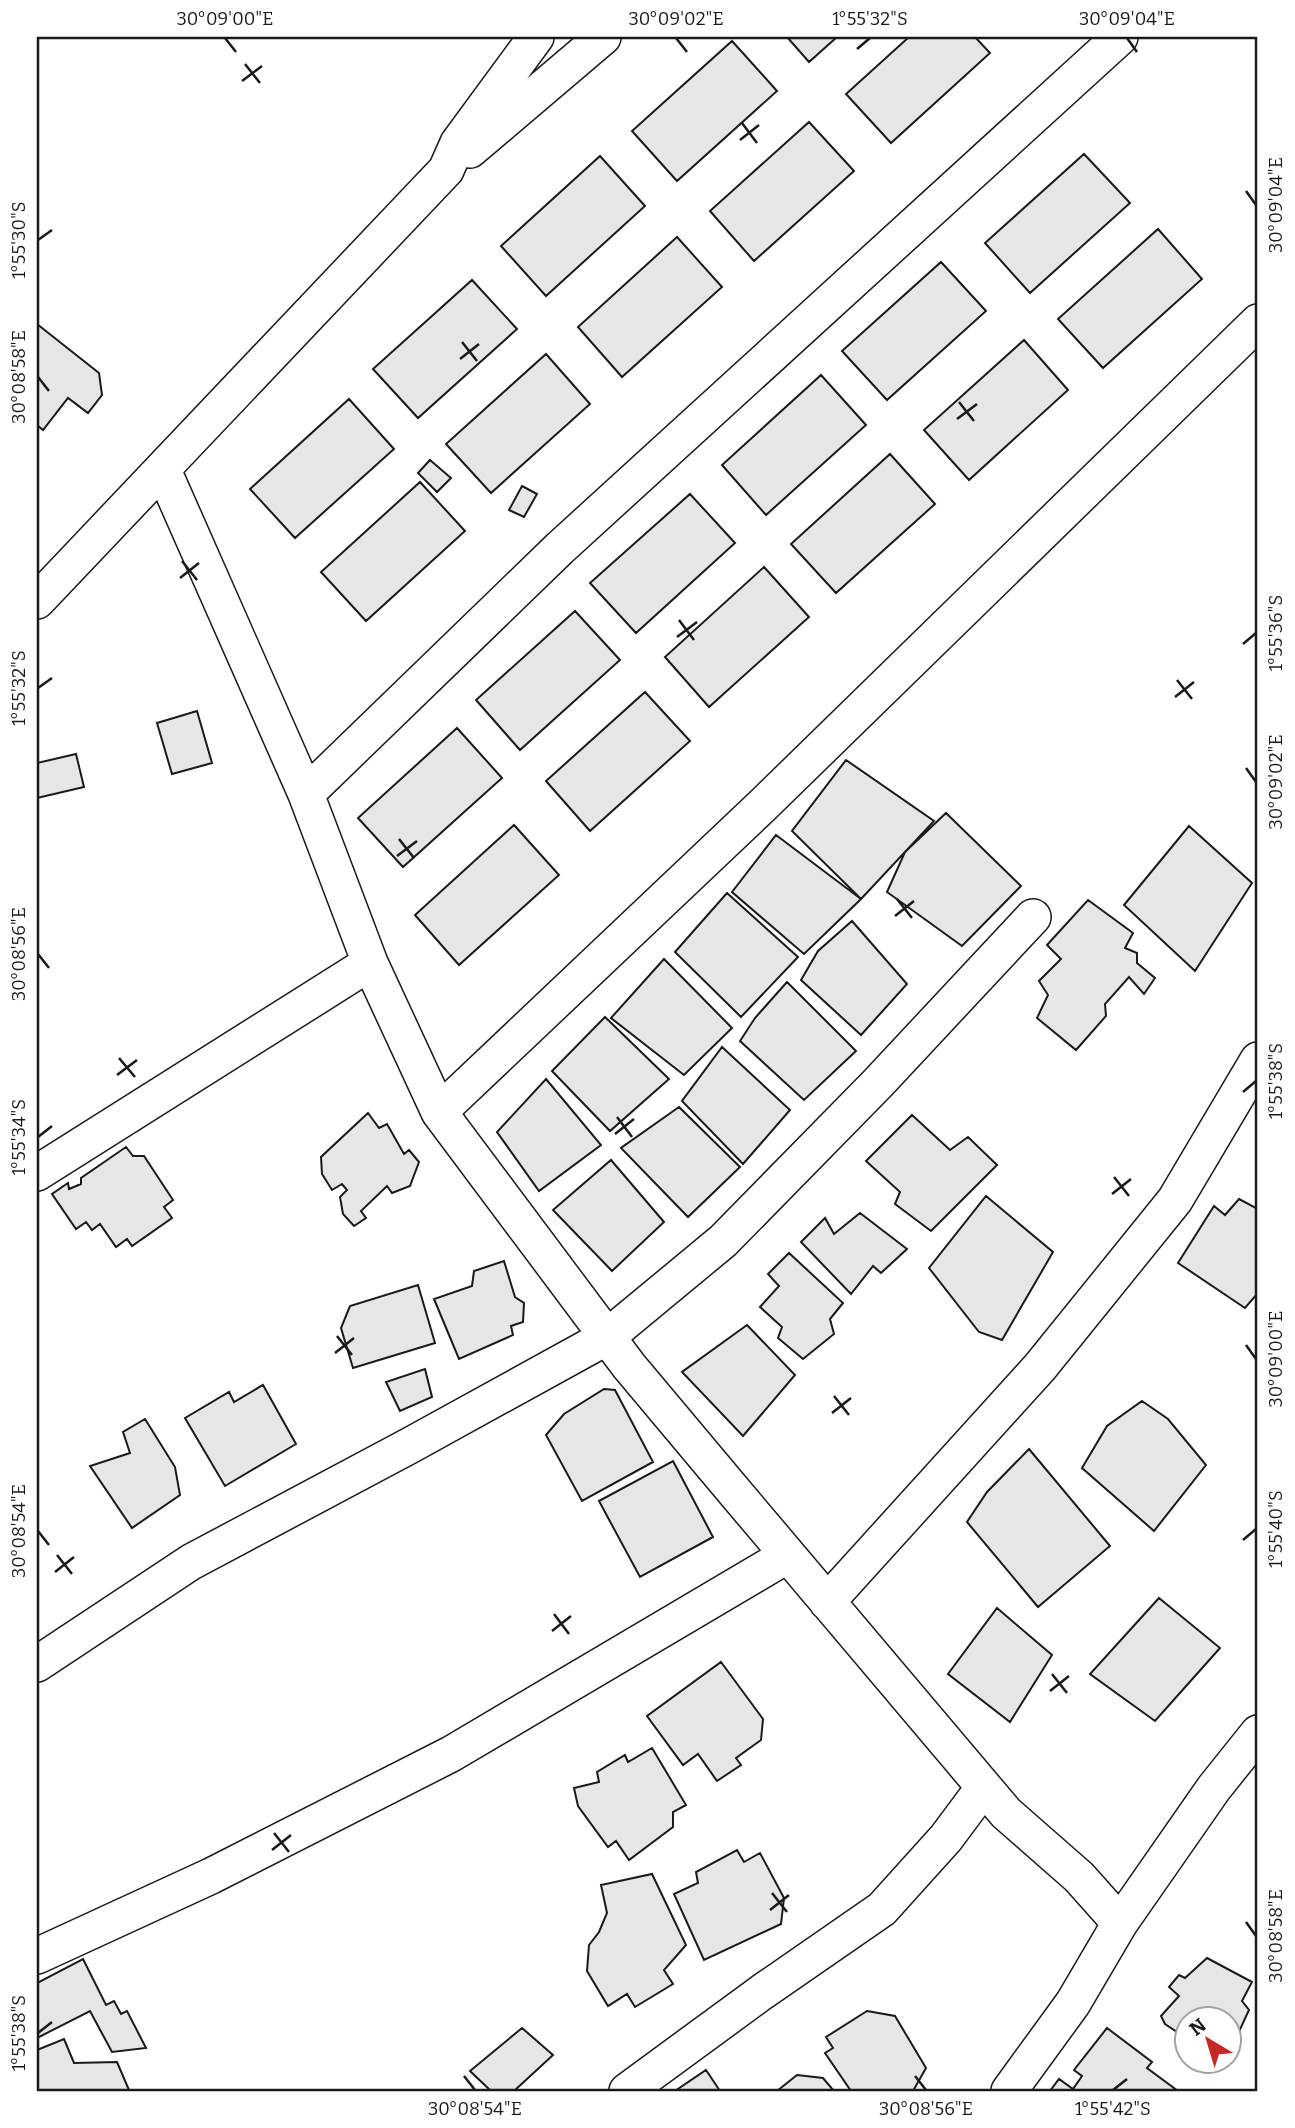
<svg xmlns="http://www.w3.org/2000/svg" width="1295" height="2128" viewBox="0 0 1295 2128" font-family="Bitter,serif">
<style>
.building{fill:#e6e6e6;stroke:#1a1a1a;stroke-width:2}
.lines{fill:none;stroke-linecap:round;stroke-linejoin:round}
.minor-casing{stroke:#1a1a1a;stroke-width:38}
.minor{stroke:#fff;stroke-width:35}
.ticks{fill:none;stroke:#1a1a1a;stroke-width:2.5}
.neatline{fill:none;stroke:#1a1a1a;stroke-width:2.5}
.ticks-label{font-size:18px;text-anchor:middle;fill:#1a1a1a}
</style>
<rect width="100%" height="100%" fill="#fff"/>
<path class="building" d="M787,37H837L809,62Z
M909,37H975L990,53L891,143L846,94Z
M732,41L777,91L677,181L632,131Z
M809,122L854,171L754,261L710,211Z
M1084,154L1130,203L1030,293L985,243Z
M600,156L645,206L546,296L501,246Z
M1158,229L1202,279L1103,368L1058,319Z
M677,237L722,287L622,377L578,327Z
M941,262L986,311L887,400L842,351Z
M472,280L517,329L418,418L373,369Z
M37,324L99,373L102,395L88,413L68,398L43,430L37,425Z
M1024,340L1068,390L969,480L924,430Z
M546,354L590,404L491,493L446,444Z
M821,375L866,425L766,515L722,465Z
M349,399L394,449L295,538L250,489Z
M890,454L935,504L836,593L791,544Z
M430,460L451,478L437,492L418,473Z
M420,482L465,531L366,621L321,572Z
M522,486L537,494L524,517L509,510Z
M690,494L735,543L636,633L590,583Z
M764,567L809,617L709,707L665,657Z
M575,611L620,660L520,750L476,700Z
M645,692L690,741L590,831L546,781Z
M197,711L212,763L172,774L157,723Z
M457,728L502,778L403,867L358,818Z
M76,754L84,787L37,798V763Z
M846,760L934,821L861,899L792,831Z
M946,813L1021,886L962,946L887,892L905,852Z
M514,825L559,875L459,965L415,915Z
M1189,826L1252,883L1195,971L1124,905Z
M776,835L861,899L804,954L732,892Z
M727,893L798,957L741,1017L675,952Z
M1088,900L1133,933L1125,948L1137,953V963L1155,978L1144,994L1129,977L1105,1004L1106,1016L1076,1050L1037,1018L1048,995L1039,981L1061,959L1047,945Z
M852,921L907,984L861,1035L801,980L818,951Z
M664,959L732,1028L684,1075L611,1018Z
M787,982L856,1051L804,1100L740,1041L755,1018Z
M605,1017L669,1079L610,1131L552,1071Z
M722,1047L790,1110L743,1164L682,1101Z
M546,1079L601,1145L539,1191L497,1132Z
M679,1107L740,1167L688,1217L621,1148Z
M368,1113L379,1128L387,1124L404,1154L409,1150L419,1162L410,1186L392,1193L387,1186L361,1211L366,1218L354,1226L343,1214L340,1197L347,1190L342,1184L332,1190L322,1174L321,1157Z
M912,1115L950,1150L968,1137L997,1165L931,1231L895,1204L900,1192L866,1161Z
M126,1147L133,1156H144L173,1200L164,1207L172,1218L132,1246L127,1239L116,1247L100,1224L92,1230L86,1222L76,1229L52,1194L68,1183L69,1189L81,1184V1178Z
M611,1160L664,1222L612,1271L553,1210Z
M986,1196L1053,1252L1002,1340L979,1332L929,1268Z
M1239,1199L1258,1209V1293L1245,1308L1178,1263L1214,1206L1225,1215Z
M860,1213L907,1249L881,1273L873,1266L851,1294L801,1242L825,1218L834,1234Z
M789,1253L843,1303L830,1319L834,1334L803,1359L778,1338L782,1327L760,1307L779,1286L768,1274Z
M504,1261L515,1297L524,1303L523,1322L511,1326L513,1335L459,1359L434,1299L472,1286L474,1271Z
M418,1285L435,1343L353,1368L341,1328L350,1306Z
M747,1325L795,1375L743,1436L682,1372Z
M425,1369L432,1397L400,1411L386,1382Z
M263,1385L296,1444L225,1486L185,1418L229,1392L234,1402Z
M604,1389L615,1390L653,1462L582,1501L546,1435L564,1414Z
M1142,1401L1168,1419L1206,1465L1154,1531L1082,1468L1107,1426Z
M145,1419L175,1467L180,1495L132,1528L90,1466L130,1453L123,1432Z
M1029,1449L1110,1546L1038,1607L967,1522L987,1492Z
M673,1461L713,1537L640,1577L599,1501Z
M1159,1598L1220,1648L1155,1721L1090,1674Z
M997,1608L1052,1655L1010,1722L948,1674Z
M721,1662L763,1719L761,1740L736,1758L741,1765L717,1781L698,1754L683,1765L647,1716Z
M652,1748L686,1805L673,1812V1827L629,1860L616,1841L608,1847L578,1806L574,1788L599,1782L597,1772L625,1755L628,1762Z
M737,1850L744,1862L760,1853L784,1898L781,1924L704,1960L674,1894L698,1883L696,1872Z
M652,1874L686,1945L664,1970L673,1984L635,2007L627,1994L608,2006L587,1971L589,1945L599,1932L607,1913L601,1885Z
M1207,1958L1252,1982L1242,2001L1249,2010L1237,2036L1228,2032V2020H1186V2038L1165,2024L1161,2016L1179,1996L1169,1987L1179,1975L1185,1978Z
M83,1959L106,2005L114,2001L121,2014L127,2011L146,2048L112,2052L90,2011L37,2038V1983Z
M867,2011L895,2016L926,2068L913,2091H851L825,2053L833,2048L826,2037Z
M522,2028L553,2055L514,2091H491L470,2071Z
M1107,2028L1152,2062L1147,2068L1178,2091H1050L1059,2079L1073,2089L1082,2076L1074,2070Z
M64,2039L74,2063L117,2062L129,2090L37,2091V2050Z
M706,2070L720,2091H675Z
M797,2075L823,2078L834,2091H777Z"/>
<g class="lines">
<g class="minor-casing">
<path id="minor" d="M470,150L603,37
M163,470L306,794L370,963L439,1112L629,1366L733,1490L1006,1813L1079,1877L1120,1923
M37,601L446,170L458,143L536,37
M306,794L560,548L1120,37
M439,1112L762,806L1258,322
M37,1173L370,963
M827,1602L1040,1367L1175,1200L1258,1060
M37,1664L191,1562L409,1446L607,1337L723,1241L878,1083L1033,917
M37,1956L211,1876L451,1754L788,1555
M627,2091L762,1992L882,1909L946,1838L984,1787
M1009,2091L1073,2003L1120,1923L1214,1788L1258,1733"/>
</g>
<use href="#minor" class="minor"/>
</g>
<path class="ticks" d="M225,38L236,52M676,38L687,52M1127,38L1137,52M857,49L870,38M245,64L260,83M242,81L262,66M742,123L757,143M740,140L759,125M1246,191L1256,205M38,240L52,230M462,342L477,361M460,359L479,344M38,377L49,391M959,402L974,421M957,419L977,404M182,561L197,580M180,578L199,563M679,620L694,640M677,637L697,622M1243,644L1256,633M1177,680L1192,699M38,688L52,678M1175,697L1194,682M1246,768L1256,782M399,839L414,858M397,856L417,841M897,899L912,918M895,916L914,901M38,954L49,968M119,1058L135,1077M117,1075L137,1060M1243,1092L1256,1081M617,1117L632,1137M615,1134L634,1119M38,1137L52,1126M1114,1177L1129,1196M1112,1194L1131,1179M337,1336L352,1355M1246,1345L1256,1359M335,1353L354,1338M834,1396L849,1415M832,1413L851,1398M38,1531L49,1545M1243,1540L1256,1529M57,1555L72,1574M55,1572L74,1557M554,1614L569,1634M552,1631L571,1616M1052,1674L1067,1693M1050,1691L1069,1676M274,1833L289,1852M272,1850L291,1835M772,1893L787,1912M770,1910L789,1895M1246,1922L1256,1936M38,2033L52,2022M464,2076L475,2090M915,2076L926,2090M1113,2090L1127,2079"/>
<rect width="1295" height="2128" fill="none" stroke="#ffffff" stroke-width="77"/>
<g transform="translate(1208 2040) rotate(322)"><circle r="33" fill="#ffffff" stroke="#a3a3a3" stroke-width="2"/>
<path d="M0-5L12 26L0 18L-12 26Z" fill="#c62828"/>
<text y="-10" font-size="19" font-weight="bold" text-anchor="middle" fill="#1a1a1a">N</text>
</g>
<rect x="38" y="38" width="1218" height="2052" class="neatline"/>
<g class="ticks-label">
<text x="225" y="25">30°09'00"E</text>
<text x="676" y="25">30°09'02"E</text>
<text x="870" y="25">1°55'32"S</text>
<text x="1127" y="25">30°09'04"E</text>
<text transform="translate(1276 205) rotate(-90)" y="6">30°09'04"E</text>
<text transform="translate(19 240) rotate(-90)" y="6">1°55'30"S</text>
<text transform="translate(19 377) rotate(-90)" y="6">30°08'58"E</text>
<text transform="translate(1276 633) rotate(-90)" y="6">1°55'36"S</text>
<text transform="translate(19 688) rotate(-90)" y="6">1°55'32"S</text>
<text transform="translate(1276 782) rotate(-90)" y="6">30°09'02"E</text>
<text transform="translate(19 954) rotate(-90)" y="6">30°08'56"E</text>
<text transform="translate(1276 1081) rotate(-90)" y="6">1°55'38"S</text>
<text transform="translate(19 1137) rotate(-90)" y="6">1°55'34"S</text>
<text transform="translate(1276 1359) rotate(-90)" y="6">30°09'00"E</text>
<text transform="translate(1276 1529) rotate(-90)" y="6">1°55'40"S</text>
<text transform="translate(19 1531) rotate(-90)" y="6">30°08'54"E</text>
<text transform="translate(1276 1936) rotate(-90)" y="6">30°08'58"E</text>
<text transform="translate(19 2033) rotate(-90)" y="6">1°55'38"S</text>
<text x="475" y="2115">30°08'54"E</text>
<text x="926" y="2115">30°08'56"E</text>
<text x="1113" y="2115">1°55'42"S</text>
</g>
</svg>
